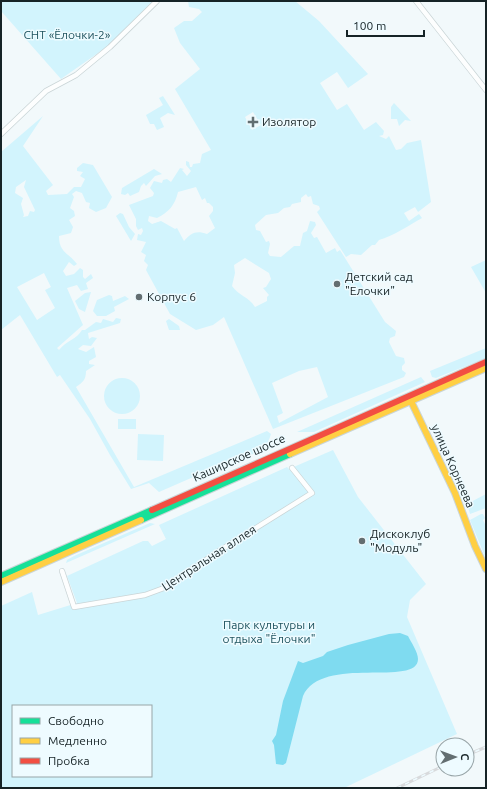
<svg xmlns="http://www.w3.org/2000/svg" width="487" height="789" viewBox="0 0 487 789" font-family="Ubuntu,sans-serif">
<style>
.green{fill:#d2f4fd;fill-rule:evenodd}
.water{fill:#7fdbf0}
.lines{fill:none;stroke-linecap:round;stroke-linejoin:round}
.street-casing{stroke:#cad5d7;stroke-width:6}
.fast-casing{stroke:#cad5d7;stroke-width:8}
.slow-casing{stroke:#cad5d7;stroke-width:8}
.jam-casing{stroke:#cad5d7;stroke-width:8}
.street{stroke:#fdfefe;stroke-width:4.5}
.fast{stroke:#16e098;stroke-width:6}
.slow{stroke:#ffcf43;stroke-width:6}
.jam{stroke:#f24e42;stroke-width:6}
.rail-casing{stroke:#d8dadc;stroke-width:3}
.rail{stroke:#eefbff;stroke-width:1.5;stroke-dasharray:4.5;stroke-linecap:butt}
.poi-dot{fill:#636e71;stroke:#eefbff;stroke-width:1.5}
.labels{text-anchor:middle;stroke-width:3;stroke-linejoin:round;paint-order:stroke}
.park-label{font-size:12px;fill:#1d525e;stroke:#eefbff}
.poi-label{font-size:12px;fill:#162326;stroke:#eefbff;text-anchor:start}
.street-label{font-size:12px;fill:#162326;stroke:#eefbff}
</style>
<rect width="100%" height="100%" fill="#f2f9fb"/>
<path class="green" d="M1,1H153L108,46L61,79L1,11Z
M188,1H295L319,21L368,74L348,88L337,72L320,83L337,110L347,104L364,130L376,122L384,131L383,135L379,136L386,139L389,136L396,150L401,149L407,143L421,140L431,202L418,212L415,207L404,213L409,221L419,214L422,218C408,226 393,236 379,240L375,245H372L361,255L351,254L346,257L317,212L320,209L319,206L313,204L311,196L308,197L306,194L301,198V202L292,204L290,207L284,208L278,213L266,215L255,225L256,230L260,231L266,242L269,241L270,244L268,253L270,256L281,257L294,246H300L303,233L307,231L310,221L315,222L316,225L311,233L314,238L317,237L326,253L335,248L337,252L340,250L385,322L396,331L395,336L390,338L389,342L396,356L404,358L405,363L402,366V370L406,373L404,377L273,429L224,317L213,325L196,330L170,314L146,270L148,265L144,261L146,255L141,252L146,242L137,240L138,234L141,235L143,231L142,228L138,230L136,226V219L129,205L153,196L154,193L150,188L154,181L162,183L163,180L167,179L171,182L180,168L184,169L182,170L187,176L191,171L186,165V161L189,162L190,167H192L193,164L200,163L202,154L211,150L175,89L200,69L180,43L174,28L184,21H192L202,12L199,9L189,7ZM253,112L261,125L252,130L245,117ZM196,187L202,200L205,198L207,203H209L213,207V211L209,216L215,228L207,234C196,230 191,233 184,241L177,228L175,229L161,221L152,224L148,221L149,216L157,218C169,212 175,205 178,192ZM245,258L269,273L271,279L266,287L263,288L269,295L267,297V301L255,307C249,297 238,295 232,286L235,273L234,265ZM317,367L328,397L279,423L277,416L283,413L272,383L299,371Z
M163,96L175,115L168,113L160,118L164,127L157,130L154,124H150L146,115L163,105L159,98Z
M394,103L411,121L405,120L399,126L397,119H391V107Z
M43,116L23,146L53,185L46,191L48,195L67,194L74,187H81L85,179L80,176L83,172L77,171V168L83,163L93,165L112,197L106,208L96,212L89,208L90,203L86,202L82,193L76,191L72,194L74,197L70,208L74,211L75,216L69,220L73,227L71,233L59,236C59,253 69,253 77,264L74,266L69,262L63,271L66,276L74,274L80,268L83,270V277L85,279L91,274L93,278L86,283L88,289L81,291L77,285L67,288L83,325L57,348L59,350C66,341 77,339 82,330H85L96,322L101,323L103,319L113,322L116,318L121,319L120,323L88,333L89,339L92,337L97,338L91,346L83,345L78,349L86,352L94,347L96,357L89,361V364L95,365L86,371C86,380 83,382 76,387L134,487L267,431L271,434C266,452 255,452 240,460L236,455L235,458L230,461L159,492L149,483L131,489L110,455L90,419L60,375L57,377L20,315L1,330V152ZM26,180L24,187L35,210L34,212L30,211L28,216L23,217L24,215L21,204L23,198L15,193L16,187ZM44,273L51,287L45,290L55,308L37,320L17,287Z
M154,169L162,174L155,176L146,186L144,183L141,186L139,192L130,196L128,193L125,195L121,194L122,188Z
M120,213L123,214L129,227L135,234L131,241L116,216Z
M486,260V293L471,267Z
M91,292L85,312L79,309L75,301L85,293Z
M109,295L112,296L113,301L125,296L129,299L114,307L115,311L106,316H97L93,311L97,300Z
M169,319L179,326L180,330H169L166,321Z
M486,348V358L436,378L432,377L430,371Z
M421,377L425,382L314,432H297Z
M104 396a18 18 0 1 1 36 0a18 18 0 1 1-36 0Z
M118,419H136V429H118Z
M138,434L164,435L163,461L137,460Z
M333,450L358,497L426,584L410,600L407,617L457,734L344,788H1V606L32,592L38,615L77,603L67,576L143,541H148L152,546L166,539L159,525L287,467L289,469ZM13,706H151V776H13Z
M486,494V508L470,514L467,504Z
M481,514H483L485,518L483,520L486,526V559L470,520Z
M150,523L155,524L66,563L67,560L74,556Z"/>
<path class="water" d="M400,633L408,636C411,642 418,652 418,659C418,688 322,654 303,696L286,763L283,765L276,764L274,745L272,741L276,735L283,701L298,661L303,663L323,656L327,652L348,645L389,634Z"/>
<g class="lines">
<g class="street-casing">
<path id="street" d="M416,1L486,90
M1,134L46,91L76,75L110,47L157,1
M62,571L74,607L145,595L164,588L219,551L312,493L292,468"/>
</g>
<g class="fast-casing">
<path id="fast" d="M141,520L290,454
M1,576L152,510"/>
</g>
<g class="slow-casing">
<path id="slow" d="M409,397L455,493L475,546L486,569
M290,454L486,368
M1,582L141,520"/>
</g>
<g class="jam-casing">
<path id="jam" d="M152,510L486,362"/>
</g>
<use href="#street" class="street"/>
<use href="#fast" class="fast"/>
<use href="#slow" class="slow"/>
<use href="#jam" class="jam"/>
<g class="rail-casing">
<path id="rail" d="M467,755L486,747
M397,788L443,766"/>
</g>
<use href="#rail" class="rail"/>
</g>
<g class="poi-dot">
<path d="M251 116h4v4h4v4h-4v4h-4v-4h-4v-4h4z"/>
<circle cx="337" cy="284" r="4"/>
<circle cx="139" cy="297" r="4"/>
<circle cx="362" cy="541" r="4"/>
</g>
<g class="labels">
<g class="park-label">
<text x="67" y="39">СНТ «Ёлочки-2»</text>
<text x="269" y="629">Парк культуры и<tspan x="269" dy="14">отдыха "Ёлочки"</tspan></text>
</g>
<g class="poi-label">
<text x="262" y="126">Изолятор</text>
<text x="345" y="281">Детский сад<tspan x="345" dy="14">"Елочки"</tspan></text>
<text x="147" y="301">Корпус 6</text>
<text x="370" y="538">Дискоклуб<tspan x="370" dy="14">"Модуль"</tspan></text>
</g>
<g class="street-label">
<text transform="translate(239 458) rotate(-24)" y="4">Каширское шоссе</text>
<text transform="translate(453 466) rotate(66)" y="4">улица Корнеева</text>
<text transform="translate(209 558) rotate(-33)" y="4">Центральная аллея</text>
</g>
</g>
<rect width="487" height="789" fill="none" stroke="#162326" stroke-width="4"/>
<rect x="12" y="705" width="140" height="72" fill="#eefbff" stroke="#98a5a8"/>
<rect x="20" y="718" width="20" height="6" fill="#16e098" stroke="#98a5a8"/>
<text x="48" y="725" font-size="12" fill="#162326">Свободно</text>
<rect x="20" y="738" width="20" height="6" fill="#ffcf43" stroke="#98a5a8"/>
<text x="48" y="745" font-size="12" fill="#162326">Медленно</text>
<rect x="20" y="758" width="20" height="6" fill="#f24e42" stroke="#98a5a8"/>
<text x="48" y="765" font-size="12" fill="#162326">Пробка</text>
<g transform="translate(455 757) rotate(89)"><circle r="19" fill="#eefbff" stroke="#98a5a8"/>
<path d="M0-3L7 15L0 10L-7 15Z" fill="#636e71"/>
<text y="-6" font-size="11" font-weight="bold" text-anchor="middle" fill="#162326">С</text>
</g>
<path d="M347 30v6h77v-6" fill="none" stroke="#162326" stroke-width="2"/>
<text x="353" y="30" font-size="12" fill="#162326" stroke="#eefbff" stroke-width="3" paint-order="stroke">100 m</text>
</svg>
